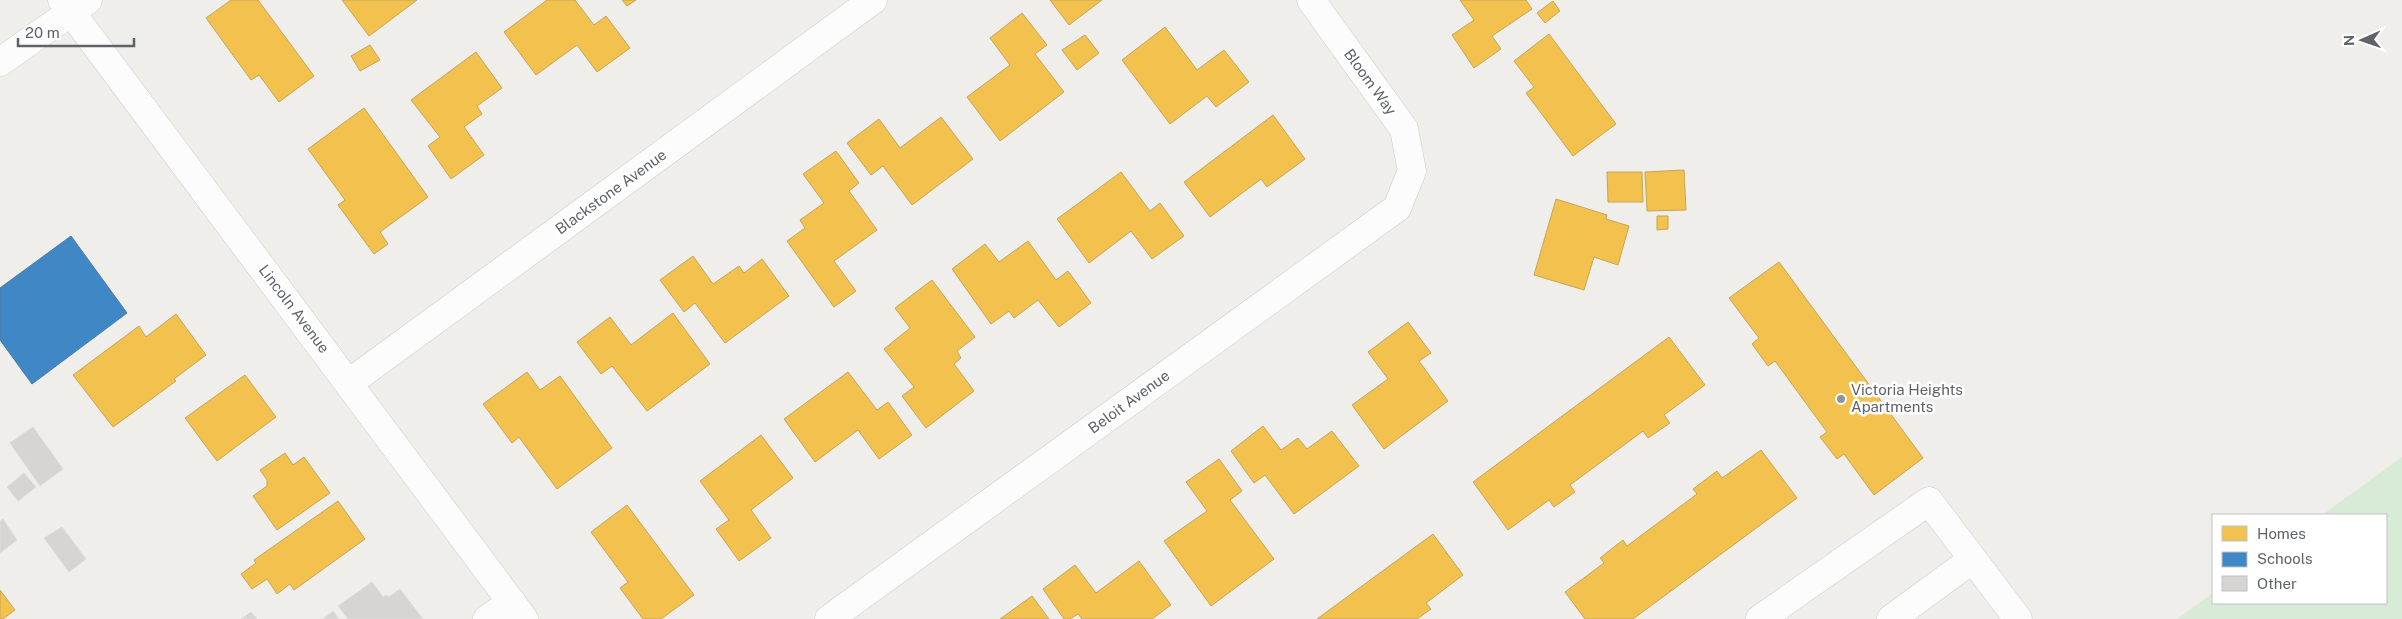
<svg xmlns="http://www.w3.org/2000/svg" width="2402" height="619" viewBox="0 0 2402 619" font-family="'Public Sans',sans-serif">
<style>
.green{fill:#d8ebd6}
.homes{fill:#f2c14e;stroke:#c6a556}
.schools{fill:#3f88c5;stroke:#497da9}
.building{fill:#d6d5d3;stroke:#deddd9}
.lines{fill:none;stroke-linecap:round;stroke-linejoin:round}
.minor-casing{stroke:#cbcccc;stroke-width:29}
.minor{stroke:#fdfcfc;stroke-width:28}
.poi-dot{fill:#919496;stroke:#fff;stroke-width:2}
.labels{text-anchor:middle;stroke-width:5;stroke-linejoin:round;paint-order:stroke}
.street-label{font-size:15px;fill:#5f6368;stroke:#fff}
.poi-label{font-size:15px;fill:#5f6368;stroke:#fff;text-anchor:start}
</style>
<rect width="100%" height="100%" fill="#efeeea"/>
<path class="green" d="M2402,457V619H2177L2213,593V603H2386V515H2322Z"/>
<path class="homes" d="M231,0H258L314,76L279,102L259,75L251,80L206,18Z
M342,0H417L369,36Z
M547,0H575L594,25L606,16L630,48L597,72L577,45L536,75L504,32Z
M622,0H636L627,6Z
M1050,0H1102L1069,25Z
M1460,0H1526L1532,9L1492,36L1501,49L1474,68L1452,35L1474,20Z
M1553,1L1560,11L1545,23L1537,13Z
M1022,13L1047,45L1035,54L1064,92L1000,141L967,97L1010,65L990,38Z
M1165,27L1197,70L1224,50L1249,82L1216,107L1207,96L1170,124L1122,60Z
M1549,34L1616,124L1573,156L1526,93L1534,87L1514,61Z
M1085,35L1099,53L1077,70L1062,50Z
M370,45L380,60L360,71L351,56Z
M476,52L502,88L477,106L482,114L464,127L484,155L451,179L428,146L440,137L411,100Z
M364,108L428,197L380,232L388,244L374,254L338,205L345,200L308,149Z
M1273,115L1305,159L1267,187L1261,179L1210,217L1184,182Z
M941,117L973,159L912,205L883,166L871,175L847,143L879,119L900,148Z
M836,151L859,183L849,191L877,230L834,261L856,291L834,307L787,241L805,228L800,220L824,203L803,174Z
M1684,170L1686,210L1647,211L1645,172Z
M1121,172L1150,211L1160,203L1184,236L1152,259L1131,231L1089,263L1057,219Z
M1607,172H1642L1643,202H1608Z
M1556,199L1607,215L1606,219L1629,226L1618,265L1594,257L1584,290L1534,275Z
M1657,216H1668V229L1657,230Z
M1028,241L1056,280L1068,271L1091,303L1059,327L1038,300L1014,318L1009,311L991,324L952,269L985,244L999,262Z
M693,256L713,284L739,266L744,273L762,259L789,296L725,343L695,303L684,312L660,280Z
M1779,262L1923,458L1874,495L1844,454L1837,459L1820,437L1827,432L1775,361L1768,366L1752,344L1759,338L1729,298Z
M932,280L975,337L957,351L961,358L954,364L974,391L926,428L902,396L914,387L884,349L910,328L895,308Z
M673,313L710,364L647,411L612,366L601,374L577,342L610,317L631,345Z
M176,314L206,355L174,379L176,381L113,427L73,375L139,326L146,337Z
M1408,322L1431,353L1419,361L1448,401L1384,449L1352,405L1388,379L1368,352Z
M1669,337L1705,385L1664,415L1670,423L1648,438L1643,431L1570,485L1575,492L1554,507L1549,500L1508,530L1473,482Z
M527,372L540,390L560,376L612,448L557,489L519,437L512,443L483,404Z
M848,372L877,410L888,402L912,435L879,459L858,430L815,462L784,419Z
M245,375L276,417L217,461L185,418Z
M1263,426L1281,450L1298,438L1307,449L1332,431L1359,466L1294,514L1265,475L1254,483L1231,451Z
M761,435L793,478L751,510L771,538L739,561L716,529L729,520L700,481Z
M1761,450L1797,498L1633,619H1585L1565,592L1604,563L1600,558L1623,540L1627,546L1697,494L1693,489L1717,471L1722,478Z
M285,453L293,465L304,457L330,493L277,530L253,496L267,486V480L260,470Z
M1219,459L1242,491L1230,500L1274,559L1211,606L1164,541L1207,511L1186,482Z
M338,501L365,539L294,590L290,584L277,594L267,579L252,589L241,574L256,563L254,560Z
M627,505L694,595L661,619H643L620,588L628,582L591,532Z
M1433,534L1463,575L1426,603L1431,609L1417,619H1317Z
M1139,561L1171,605L1152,619H1082L1078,614L1070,619H1064L1043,589L1075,565L1096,593Z
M0,590L15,610L3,619H0Z
M1032,596L1049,619H1000Z"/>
<path class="schools" d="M71,236L127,313L32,384L0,340V288Z"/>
<path class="building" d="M33,427L63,469L40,486L10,443Z
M24,473L36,487L18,501L7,487Z
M3,519L17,540L0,553V521Z
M62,527L86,559L69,572L44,538Z
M372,582L383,597L387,595L389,597L400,589L423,619H348L338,606Z
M333,611L339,619H323Z
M251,612L257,619H241Z"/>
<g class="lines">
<g class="minor-casing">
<path id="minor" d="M62,0L524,619
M0,62L88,0
M349,383L873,0
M487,619L512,602
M829,619L1397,208L1412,171L1404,129L1311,0
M1760,619L1929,501L2018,619
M1891,619L1973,559"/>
</g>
<use href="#minor" class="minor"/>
</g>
<circle class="poi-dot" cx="1841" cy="399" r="5"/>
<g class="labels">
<g class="street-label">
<text transform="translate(1370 82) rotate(54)" y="5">Bloom Way</text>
<text transform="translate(611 192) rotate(-36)" y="5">Blackstone Avenue</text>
<text transform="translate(294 309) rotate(53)" y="5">Lincoln Avenue</text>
<text transform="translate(1129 402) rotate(-36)" y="5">Beloit Avenue</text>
</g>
<g class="poi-label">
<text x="1851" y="395">Victoria Heights<tspan x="1851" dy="17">Apartments</tspan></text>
</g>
</g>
<rect x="2212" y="514" width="175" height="90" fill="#ffffff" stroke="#bfc1c3"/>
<rect x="2222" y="526" width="25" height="15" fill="#f2c14e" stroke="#bfc1c3"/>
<text x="2257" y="539" font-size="15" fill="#5f6368">Homes</text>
<rect x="2222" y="552" width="25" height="15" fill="#3f88c5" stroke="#bfc1c3"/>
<text x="2257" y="564" font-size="15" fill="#5f6368">Schools</text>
<rect x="2222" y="576" width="25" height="15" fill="#d6d5d3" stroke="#bfc1c3"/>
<text x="2257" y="589" font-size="15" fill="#5f6368">Other</text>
<g transform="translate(2362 40) rotate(268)" stroke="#ffffff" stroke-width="4" paint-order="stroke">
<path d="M0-4L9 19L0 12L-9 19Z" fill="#5f6368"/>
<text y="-8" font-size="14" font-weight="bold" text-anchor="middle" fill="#5f6368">N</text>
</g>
<path d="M18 38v8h116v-8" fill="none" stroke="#5f6368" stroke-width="2.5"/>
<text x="25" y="38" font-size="15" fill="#5f6368" stroke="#ffffff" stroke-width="4" paint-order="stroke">20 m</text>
</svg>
